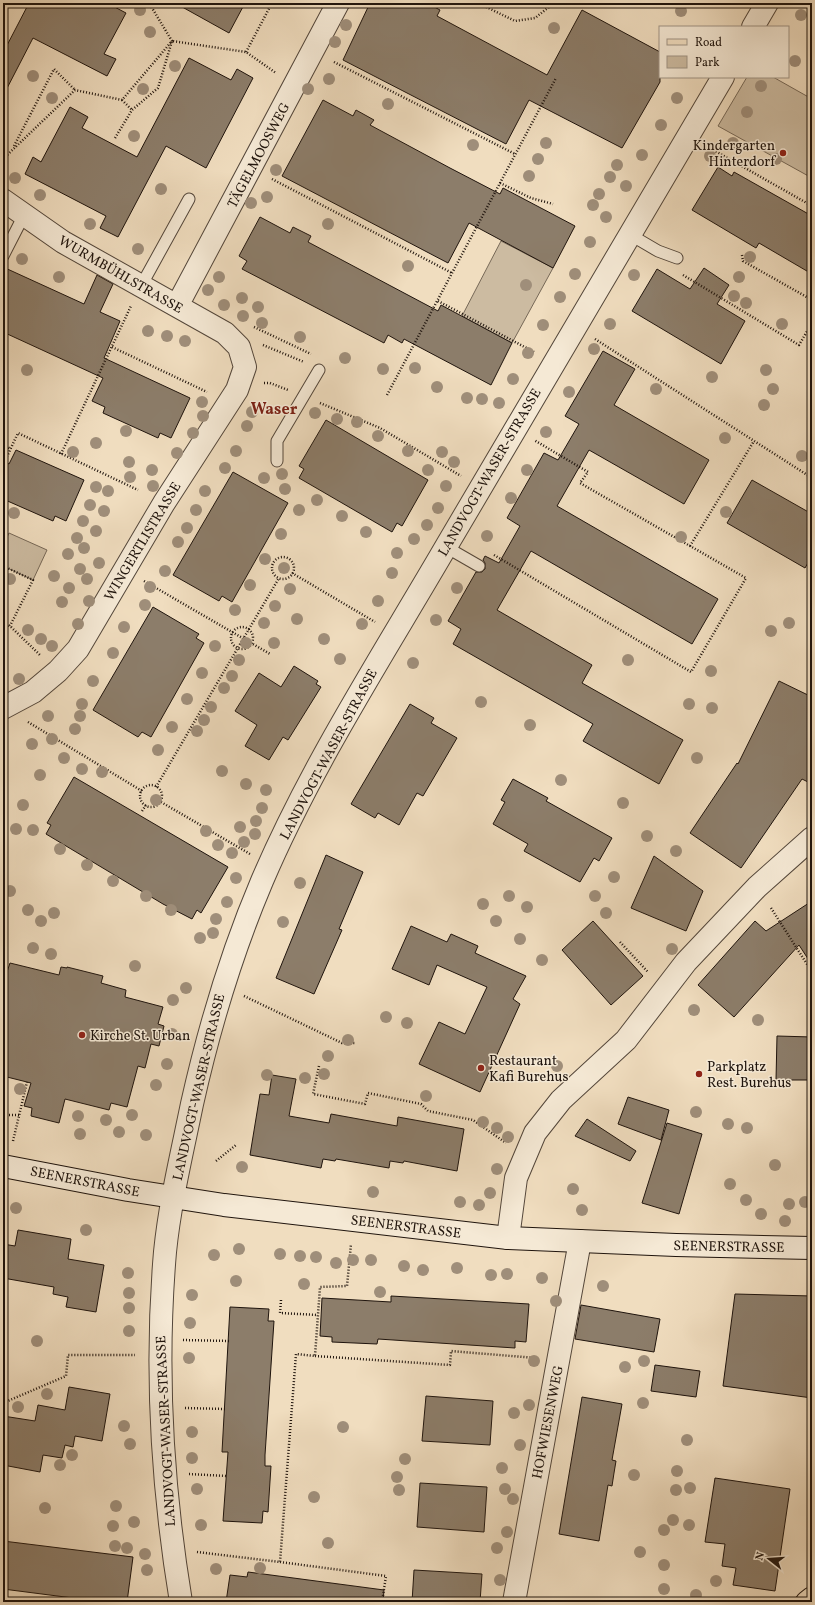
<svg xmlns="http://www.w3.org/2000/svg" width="815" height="1605" viewBox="0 0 815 1605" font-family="Vollkorn,serif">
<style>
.green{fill:#ccbba1;stroke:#766857}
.building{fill:#8c7d6a;stroke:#1f140d}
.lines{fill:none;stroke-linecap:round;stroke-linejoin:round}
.service-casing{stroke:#53463a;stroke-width:13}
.minor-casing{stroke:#53463a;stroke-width:24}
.tertiary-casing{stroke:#53463a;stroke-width:24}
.secondary-casing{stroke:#1f140d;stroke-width:24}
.primary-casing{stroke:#1f140d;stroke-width:24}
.path{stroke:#1f140d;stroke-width:2.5;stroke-dasharray:1 2;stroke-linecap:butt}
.service{stroke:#f5e9d5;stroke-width:11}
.minor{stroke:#f5e9d5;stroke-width:22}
.tertiary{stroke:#f5e9d5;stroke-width:22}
.secondary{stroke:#f5e9d5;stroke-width:22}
.primary{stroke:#f0ddbf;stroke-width:22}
.tree{fill:#9f8e7a}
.poi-dot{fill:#8f2418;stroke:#f5e9d5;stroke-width:1.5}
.labels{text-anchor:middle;stroke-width:3;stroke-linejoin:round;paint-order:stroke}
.poi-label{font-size:14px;fill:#1f140d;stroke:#f5e9d5;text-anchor:start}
.street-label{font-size:14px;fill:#1f140d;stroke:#f5e9d5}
.quarter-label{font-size:16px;font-weight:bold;fill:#7a1f14;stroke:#f5e9d5}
</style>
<rect width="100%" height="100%" fill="#f0ddbf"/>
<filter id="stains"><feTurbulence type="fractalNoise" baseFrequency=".005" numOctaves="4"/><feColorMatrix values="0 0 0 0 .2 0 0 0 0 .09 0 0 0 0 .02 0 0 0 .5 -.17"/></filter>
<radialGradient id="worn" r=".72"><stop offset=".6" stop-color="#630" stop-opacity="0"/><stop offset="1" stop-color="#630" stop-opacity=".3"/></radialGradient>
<path class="green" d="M747,77H773L812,99V178L718,126Z
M501,241L553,268L512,343L462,316Z
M9,533L47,550L33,580L3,566V546Z"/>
<path class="building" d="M29,3H107L126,13L104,54L116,59L107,76L33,38L3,96V53Z
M175,3H245L229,33Z
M370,3H427L440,10L437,16L547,75L582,10L660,52V82L622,148L529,100L506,144L343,60Z
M189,58L231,80L237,69L253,78L206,168L166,146L118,237L100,228L106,216L25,174L33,157L41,162L70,107L88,117L82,128L137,157Z
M323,100L353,116L356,110L374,120L370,125L450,168L500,194L503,188L575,226L553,268L469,223L448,263L282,176Z
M718,167L732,176L734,172L812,216V274L759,243L756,248L692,210Z
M260,217L290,233L293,227L311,236L308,242L438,311L441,305L512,343L491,385L404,339L402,343L388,335L384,343L242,269L247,261L239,256Z
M3,267L84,304L97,275L113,284L100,312L120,321L104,358L190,398L171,438L160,433L158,438L103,413L105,407L92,401L103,378L3,332Z
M704,268L729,285L717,304L745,321L721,364L632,311L657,269L690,289Z
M603,351L635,369L614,405L709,460L684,504L589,450L557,506L718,599L692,644L531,551L497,610L592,665L582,683L683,740L659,784L583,741L593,724L453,644L461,629L448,621L476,572H482L485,569V563L483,560L485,556L499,563L520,526L507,518L544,453L558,460L579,424L565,416Z
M326,420L428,480L402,526L397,523L392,532L299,478L304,469L299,466Z
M16,450L84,480L66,521L55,516L53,521L3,499V461L9,464Z
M233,472L288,503L232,602L222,596L219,601L173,575Z
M752,480L812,514V556L805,568L727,523Z
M153,607L199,634L196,638L204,643L151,737L142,732L138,737L93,710Z
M294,666L318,681L316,684L321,687L288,740L283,737L269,760L245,746L257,725L235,711L259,673L281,687Z
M779,681L812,697V784L802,779L741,868L690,833L737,763L738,764Z
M410,704L434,718L431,723L457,738L423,796L417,793L399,825L378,813L375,818L351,804Z
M74,777L228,867L201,913L197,910L192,919L163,904L46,834L51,825L47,823Z
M513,779L548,798L546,801L612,838L599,861L594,858L580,882L524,851L528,844L493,824L505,802L501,800Z
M326,855L363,872L339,929L342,930L314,994L276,978Z
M654,856L703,891L686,931L631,908Z
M812,901V965L799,945L734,1017L698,985L755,921L766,931Z
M593,921L643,976L611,1005L562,950Z
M411,926L447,942L451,934L478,946L475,953L526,976L513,999L520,1004L480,1092L419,1064L439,1022L465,1034L487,987L437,965L429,985L392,969Z
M10,963L59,975L61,967L67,968V967L103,976L101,983L126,990L125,997L163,1007L158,1024L164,1026L159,1046L151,1044L145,1068L138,1066L127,1107L111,1103L109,1110L65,1099L59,1123L31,1116L32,1108L24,1106L31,1083L3,1076V974L6,975Z
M777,1036L812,1037V1080H776Z
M272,1075L296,1079L289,1116L329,1123L331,1114L397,1126L398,1117L464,1129L457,1171L404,1161L403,1163L390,1161L389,1168L336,1159L335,1161L323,1159L321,1168L250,1155L260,1094L269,1095Z
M628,1097L669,1110L661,1140L618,1124Z
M587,1119L636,1151L630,1161L575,1136Z
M667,1123L702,1134L679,1214L642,1203Z
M18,1230L71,1239L68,1259L104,1265L96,1312L66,1307L68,1297L53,1294L54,1287L3,1278V1244L15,1246Z
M735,1294L812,1296V1398L723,1386Z
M391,1296L529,1304L526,1342L515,1341V1348L378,1339L377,1344L332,1342V1337L320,1336L322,1298L391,1302Z
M581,1305L660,1319L654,1352L575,1339Z
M230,1307L269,1309L268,1321H274L265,1455V1466H271L268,1512L263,1511L262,1523L223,1521L228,1452H222Z
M655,1365L700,1371L696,1397L651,1391Z
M69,1387L110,1394L102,1441L75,1436L73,1447L65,1445L62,1458L43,1455L40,1472L3,1465V1416L35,1421L38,1405L65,1410Z
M426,1396L493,1401L490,1445L422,1441Z
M582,1397L622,1404L612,1460L616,1461L614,1473L612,1486L608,1485L599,1541L559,1534Z
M715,1478L790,1489L775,1591L733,1585L736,1568L722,1566L725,1544L705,1542Z
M420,1483L487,1487L484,1532L417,1527Z
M3,1541L133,1557L127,1602H104L3,1589Z
M414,1570L482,1574L480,1602H412Z
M248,1572L384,1590L383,1602H226L230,1575L247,1577Z"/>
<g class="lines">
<g class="service-casing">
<path id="service" d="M629,234L658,251L677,258
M3,256L24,215
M141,286L189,199
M277,461V441L319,370
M446,547L479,566"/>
</g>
<g class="minor-casing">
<path id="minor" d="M3,200L63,242L225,333L239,347L245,367L237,390L164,503L78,649L58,671L33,692L3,708
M177,306L338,3
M508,1238L516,1178L535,1133L561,1100L626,1040L686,962L757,887L812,838
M514,1602L580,1241"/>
</g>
<g class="tertiary-casing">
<path id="tertiary" d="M753,27L767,3
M181,1602C162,1487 155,1369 165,1252C170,1202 182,1153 192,1104C209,1028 231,954 262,881C312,764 383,655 447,545C538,388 630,232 723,77"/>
</g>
<g class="secondary-casing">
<path id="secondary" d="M3,1166L128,1190L224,1205L508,1238L676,1245L812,1248"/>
</g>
<g class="primary-casing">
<path id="primary" d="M807,1602L812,1598"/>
</g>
<path class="path" d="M302,3L310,7
M478,3L515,21L535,18L554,3
M246,52L272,3
M334,62L515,154
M122,100L132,110
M115,138L132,110L158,88L172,41L246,52L276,73
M14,146L54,69L75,90
M708,147L812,206
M3,159L75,90L122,100L172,41L149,3
M272,179L452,273
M500,183L531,198L553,204
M742,255L743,261L812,300
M683,275L799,345L812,323
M438,301L534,352
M254,327L311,354
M595,339L812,478
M263,345L304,362
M112,347L207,392
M264,383H270L288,390
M387,395L556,78
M320,403L380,428L461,476
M3,445L11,449
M61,454L131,306
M3,465L18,433L138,490
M690,546L754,441
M494,555L691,672L746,578L580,483L588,472L534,440
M272 568a11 11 0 1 1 22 0a11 11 0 1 1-22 0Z
M3,566L33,580L10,626
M292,573L375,622
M144,581L270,654
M3,623L10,626L41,656
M231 638a11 11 0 1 1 22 0a11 11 0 1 1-22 0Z
M28,722L142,791
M140 796a11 11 0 1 1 22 0a11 11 0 1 1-22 0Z
M156,787L279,578
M161,802L250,854
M142,811L146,805
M771,908L812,972
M620,942L648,972
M244,996L342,1043H355
M319,1066L313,1094L365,1104L368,1093L421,1104L428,1111L473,1120L506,1143
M3,1075H6
M3,1115H19
M13,1141L27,1082
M216,1161L236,1145
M281,1300L280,1313L318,1315
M183,1340L229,1341
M315,1356L450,1365L451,1351L535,1358
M3,1403L66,1376L68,1355H135
M185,1408L225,1409
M189,1474L226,1476
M197,1552L280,1562L296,1354L315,1356L320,1287L347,1286L351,1244
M280,1562L386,1576L382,1602"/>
<use href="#service" class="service"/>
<use href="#minor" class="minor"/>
<use href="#tertiary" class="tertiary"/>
<use href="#secondary" class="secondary"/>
<use href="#primary" class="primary"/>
</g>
<g class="tree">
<circle cx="140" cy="10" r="6"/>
<circle cx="681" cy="11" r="6"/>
<circle cx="801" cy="15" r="6"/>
<circle cx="346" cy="25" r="6"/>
<circle cx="554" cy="28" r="6"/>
<circle cx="150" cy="32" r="6"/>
<circle cx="335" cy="42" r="6"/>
<circle cx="795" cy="61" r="6"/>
<circle cx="175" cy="66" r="6"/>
<circle cx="33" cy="76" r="6"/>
<circle cx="329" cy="79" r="6"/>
<circle cx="761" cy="86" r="6"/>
<circle cx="143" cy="89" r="6"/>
<circle cx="308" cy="89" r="6"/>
<circle cx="52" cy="98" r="6"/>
<circle cx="677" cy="98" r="6"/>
<circle cx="388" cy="104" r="6"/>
<circle cx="747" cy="112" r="6"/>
<circle cx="661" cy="125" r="6"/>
<circle cx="134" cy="136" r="6"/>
<circle cx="546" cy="143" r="6"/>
<circle cx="733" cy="143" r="6"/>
<circle cx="473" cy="145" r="6"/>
<circle cx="642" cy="155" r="6"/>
<circle cx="710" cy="156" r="6"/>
<circle cx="538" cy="159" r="6"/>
<circle cx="776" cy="159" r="6"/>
<circle cx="617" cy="165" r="6"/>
<circle cx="276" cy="170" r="6"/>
<circle cx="529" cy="176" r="6"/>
<circle cx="610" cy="177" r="6"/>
<circle cx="15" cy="178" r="6"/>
<circle cx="626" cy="186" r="6"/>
<circle cx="161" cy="189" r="6"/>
<circle cx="599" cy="194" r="6"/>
<circle cx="40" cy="195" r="6"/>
<circle cx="267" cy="197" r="6"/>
<circle cx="251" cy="203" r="6"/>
<circle cx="593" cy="205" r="6"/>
<circle cx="606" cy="217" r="6"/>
<circle cx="90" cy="224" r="6"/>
<circle cx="328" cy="224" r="6"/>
<circle cx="590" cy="242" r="6"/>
<circle cx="138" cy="249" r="6"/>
<circle cx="750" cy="257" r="6"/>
<circle cx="22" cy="259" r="6"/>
<circle cx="408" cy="266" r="6"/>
<circle cx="575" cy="274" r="6"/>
<circle cx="634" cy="275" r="6"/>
<circle cx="59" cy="277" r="6"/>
<circle cx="219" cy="277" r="6"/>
<circle cx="739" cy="277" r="6"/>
<circle cx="526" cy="285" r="6"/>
<circle cx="208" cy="290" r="6"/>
<circle cx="734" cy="296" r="6"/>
<circle cx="560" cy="297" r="6"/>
<circle cx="242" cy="298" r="6"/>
<circle cx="746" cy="303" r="6"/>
<circle cx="224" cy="305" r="6"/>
<circle cx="258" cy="307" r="6"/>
<circle cx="243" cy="316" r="6"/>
<circle cx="262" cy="323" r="6"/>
<circle cx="610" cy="324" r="6"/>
<circle cx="782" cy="324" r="6"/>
<circle cx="543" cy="325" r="6"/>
<circle cx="148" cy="331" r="6"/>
<circle cx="167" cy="336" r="6"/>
<circle cx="300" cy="337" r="6"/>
<circle cx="185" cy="341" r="6"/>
<circle cx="594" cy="349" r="6"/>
<circle cx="528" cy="353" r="6"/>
<circle cx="345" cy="358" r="6"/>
<circle cx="415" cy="368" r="6"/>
<circle cx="383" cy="369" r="6"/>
<circle cx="27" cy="370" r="6"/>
<circle cx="766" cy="370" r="6"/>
<circle cx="712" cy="377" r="6"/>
<circle cx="513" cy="379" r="6"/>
<circle cx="437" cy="387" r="6"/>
<circle cx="656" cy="389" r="6"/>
<circle cx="773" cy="389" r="6"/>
<circle cx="569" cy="392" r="6"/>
<circle cx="467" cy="398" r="6"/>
<circle cx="482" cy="399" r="6"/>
<circle cx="202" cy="402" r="6"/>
<circle cx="499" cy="403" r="6"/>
<circle cx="764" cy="405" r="6"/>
<circle cx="252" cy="412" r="6"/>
<circle cx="315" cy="413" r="6"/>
<circle cx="203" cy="416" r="6"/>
<circle cx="337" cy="419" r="6"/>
<circle cx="357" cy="422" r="6"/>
<circle cx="247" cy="426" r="6"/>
<circle cx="126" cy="431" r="6"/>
<circle cx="546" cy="432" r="6"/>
<circle cx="193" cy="433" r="6"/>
<circle cx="378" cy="436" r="6"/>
<circle cx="725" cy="438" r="6"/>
<circle cx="96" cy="443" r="6"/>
<circle cx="236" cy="451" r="6"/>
<circle cx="408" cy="451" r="6"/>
<circle cx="73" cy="452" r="6"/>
<circle cx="442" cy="452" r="6"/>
<circle cx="177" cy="453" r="6"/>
<circle cx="802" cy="456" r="6"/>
<circle cx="129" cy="462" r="6"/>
<circle cx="454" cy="462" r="6"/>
<circle cx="225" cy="468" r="6"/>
<circle cx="152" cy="470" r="6"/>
<circle cx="428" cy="470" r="6"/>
<circle cx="527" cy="470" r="6"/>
<circle cx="282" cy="474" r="6"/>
<circle cx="130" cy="477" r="6"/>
<circle cx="264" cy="478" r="6"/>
<circle cx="153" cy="486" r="6"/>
<circle cx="446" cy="486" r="6"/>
<circle cx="96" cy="487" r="6"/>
<circle cx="285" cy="489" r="6"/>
<circle cx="108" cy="491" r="6"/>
<circle cx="205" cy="491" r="6"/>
<circle cx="511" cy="498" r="6"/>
<circle cx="317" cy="500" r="6"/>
<circle cx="90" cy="505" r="6"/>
<circle cx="438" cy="508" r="6"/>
<circle cx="196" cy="510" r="6"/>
<circle cx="299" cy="510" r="6"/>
<circle cx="104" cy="511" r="6"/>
<circle cx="726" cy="512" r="6"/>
<circle cx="14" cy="513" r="6"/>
<circle cx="342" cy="516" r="6"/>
<circle cx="83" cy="521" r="6"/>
<circle cx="427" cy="525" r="6"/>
<circle cx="187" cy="528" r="6"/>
<circle cx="96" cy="531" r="6"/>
<circle cx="366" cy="532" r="6"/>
<circle cx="281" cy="534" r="6"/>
<circle cx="487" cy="536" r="6"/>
<circle cx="681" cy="537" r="6"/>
<circle cx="77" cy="538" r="6"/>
<circle cx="414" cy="539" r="6"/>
<circle cx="178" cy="542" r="6"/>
<circle cx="84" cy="548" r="6"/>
<circle cx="397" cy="553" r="6"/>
<circle cx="68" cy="554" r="6"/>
<circle cx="265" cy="559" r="6"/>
<circle cx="99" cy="563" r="6"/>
<circle cx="284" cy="568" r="6"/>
<circle cx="80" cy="569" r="6"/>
<circle cx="165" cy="571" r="6"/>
<circle cx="392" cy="573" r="6"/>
<circle cx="54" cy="576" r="6"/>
<circle cx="10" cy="579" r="6"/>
<circle cx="87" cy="579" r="6"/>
<circle cx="250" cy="585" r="6"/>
<circle cx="150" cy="587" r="6"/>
<circle cx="69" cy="588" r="6"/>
<circle cx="457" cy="588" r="6"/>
<circle cx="290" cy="589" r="6"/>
<circle cx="89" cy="601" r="6"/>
<circle cx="378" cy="601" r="6"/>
<circle cx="62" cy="602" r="6"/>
<circle cx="145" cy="605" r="6"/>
<circle cx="275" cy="606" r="6"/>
<circle cx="235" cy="610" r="6"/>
<circle cx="297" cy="619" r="6"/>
<circle cx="436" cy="620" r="6"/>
<circle cx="264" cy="623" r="6"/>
<circle cx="789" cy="623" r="6"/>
<circle cx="78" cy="624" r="6"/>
<circle cx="362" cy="624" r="6"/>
<circle cx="124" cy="627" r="6"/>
<circle cx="28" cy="630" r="6"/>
<circle cx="771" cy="631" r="6"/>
<circle cx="41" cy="639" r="6"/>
<circle cx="324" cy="639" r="6"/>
<circle cx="246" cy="643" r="6"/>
<circle cx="274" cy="643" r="6"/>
<circle cx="52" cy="646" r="6"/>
<circle cx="215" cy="646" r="6"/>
<circle cx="113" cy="653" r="6"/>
<circle cx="340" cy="659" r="6"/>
<circle cx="239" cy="660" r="6"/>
<circle cx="628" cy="660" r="6"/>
<circle cx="413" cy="663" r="6"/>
<circle cx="711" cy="671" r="6"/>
<circle cx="202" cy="673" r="6"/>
<circle cx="232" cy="676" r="6"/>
<circle cx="19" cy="679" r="6"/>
<circle cx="93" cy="681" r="6"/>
<circle cx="224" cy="688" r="6"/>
<circle cx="187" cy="699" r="6"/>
<circle cx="481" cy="702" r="6"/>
<circle cx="82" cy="704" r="6"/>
<circle cx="689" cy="704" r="6"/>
<circle cx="211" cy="707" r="6"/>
<circle cx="712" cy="708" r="6"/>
<circle cx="48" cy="716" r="6"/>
<circle cx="80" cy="716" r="6"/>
<circle cx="204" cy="720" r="6"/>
<circle cx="530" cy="725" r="6"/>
<circle cx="172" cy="727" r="6"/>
<circle cx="75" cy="729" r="6"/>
<circle cx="197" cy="731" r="6"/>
<circle cx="52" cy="739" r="6"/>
<circle cx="32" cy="744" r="6"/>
<circle cx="158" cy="750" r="6"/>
<circle cx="64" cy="758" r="6"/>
<circle cx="697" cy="758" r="6"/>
<circle cx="82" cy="769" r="6"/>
<circle cx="222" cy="771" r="6"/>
<circle cx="102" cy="772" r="6"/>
<circle cx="40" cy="775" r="6"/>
<circle cx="561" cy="780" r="6"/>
<circle cx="246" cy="784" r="6"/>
<circle cx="266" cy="790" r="6"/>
<circle cx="156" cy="800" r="6"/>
<circle cx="623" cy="803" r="6"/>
<circle cx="23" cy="805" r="6"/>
<circle cx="262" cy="808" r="6"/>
<circle cx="256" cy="821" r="6"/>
<circle cx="240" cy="827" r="6"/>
<circle cx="16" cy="829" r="6"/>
<circle cx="33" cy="830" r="6"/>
<circle cx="206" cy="831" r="6"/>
<circle cx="255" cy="834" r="6"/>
<circle cx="647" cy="836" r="6"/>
<circle cx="244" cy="842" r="6"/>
<circle cx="218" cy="845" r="6"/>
<circle cx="60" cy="849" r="6"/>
<circle cx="676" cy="851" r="6"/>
<circle cx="232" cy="853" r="6"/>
<circle cx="87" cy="865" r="6"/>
<circle cx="614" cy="877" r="6"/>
<circle cx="236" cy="878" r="6"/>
<circle cx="113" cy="881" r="6"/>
<circle cx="300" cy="883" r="6"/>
<circle cx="10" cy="891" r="6"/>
<circle cx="146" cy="896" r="6"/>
<circle cx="509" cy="896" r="6"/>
<circle cx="595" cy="896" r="6"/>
<circle cx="227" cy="902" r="6"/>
<circle cx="483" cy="904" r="6"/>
<circle cx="527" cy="907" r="6"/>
<circle cx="28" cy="910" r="6"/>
<circle cx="171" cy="910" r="6"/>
<circle cx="54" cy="913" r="6"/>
<circle cx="606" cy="913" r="6"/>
<circle cx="216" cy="919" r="6"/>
<circle cx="41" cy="921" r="6"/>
<circle cx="496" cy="921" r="6"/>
<circle cx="283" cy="922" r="6"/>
<circle cx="213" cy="933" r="6"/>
<circle cx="200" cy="938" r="6"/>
<circle cx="520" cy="939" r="6"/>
<circle cx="33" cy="948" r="6"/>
<circle cx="672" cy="949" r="6"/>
<circle cx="51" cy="954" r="6"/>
<circle cx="542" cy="960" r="6"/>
<circle cx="135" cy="966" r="6"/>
<circle cx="186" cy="988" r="6"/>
<circle cx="173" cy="1000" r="6"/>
<circle cx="694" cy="1010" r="6"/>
<circle cx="386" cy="1017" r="6"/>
<circle cx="758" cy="1020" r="6"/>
<circle cx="407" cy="1023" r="6"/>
<circle cx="172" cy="1034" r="6"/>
<circle cx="348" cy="1040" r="6"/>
<circle cx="328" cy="1056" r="6"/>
<circle cx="167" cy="1064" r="6"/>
<circle cx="557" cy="1066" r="6"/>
<circle cx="324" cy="1074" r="6"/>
<circle cx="267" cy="1075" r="6"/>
<circle cx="305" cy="1078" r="6"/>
<circle cx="156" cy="1085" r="6"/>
<circle cx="20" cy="1089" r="6"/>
<circle cx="426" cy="1096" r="6"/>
<circle cx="696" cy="1112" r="6"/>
<circle cx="132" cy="1115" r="6"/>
<circle cx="78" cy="1116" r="6"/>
<circle cx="106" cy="1120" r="6"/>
<circle cx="483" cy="1122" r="6"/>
<circle cx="728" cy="1124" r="6"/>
<circle cx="497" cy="1128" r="6"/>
<circle cx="747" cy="1128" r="6"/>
<circle cx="119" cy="1132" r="6"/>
<circle cx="80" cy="1134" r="6"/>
<circle cx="146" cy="1135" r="6"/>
<circle cx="508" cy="1137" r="6"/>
<circle cx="775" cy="1165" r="6"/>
<circle cx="242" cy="1167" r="6"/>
<circle cx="497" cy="1169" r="6"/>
<circle cx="730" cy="1184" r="6"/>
<circle cx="573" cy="1189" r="6"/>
<circle cx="373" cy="1192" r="6"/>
<circle cx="490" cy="1193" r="6"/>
<circle cx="746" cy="1200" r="6"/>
<circle cx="460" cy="1202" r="6"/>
<circle cx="805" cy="1202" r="6"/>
<circle cx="789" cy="1204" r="6"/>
<circle cx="479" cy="1205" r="6"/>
<circle cx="16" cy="1208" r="6"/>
<circle cx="582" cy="1210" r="6"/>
<circle cx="761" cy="1214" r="6"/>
<circle cx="785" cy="1221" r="6"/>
<circle cx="86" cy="1230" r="6"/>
<circle cx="239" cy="1249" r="6"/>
<circle cx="280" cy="1254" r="6"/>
<circle cx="214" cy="1255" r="6"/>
<circle cx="300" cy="1256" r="6"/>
<circle cx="316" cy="1257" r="6"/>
<circle cx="353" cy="1260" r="6"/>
<circle cx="371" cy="1260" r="6"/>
<circle cx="336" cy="1263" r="6"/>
<circle cx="404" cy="1266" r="6"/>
<circle cx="457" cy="1268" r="6"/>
<circle cx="423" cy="1270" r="6"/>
<circle cx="128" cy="1273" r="6"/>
<circle cx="507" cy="1274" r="6"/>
<circle cx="491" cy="1275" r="6"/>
<circle cx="542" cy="1278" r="6"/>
<circle cx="236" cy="1281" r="6"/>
<circle cx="304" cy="1284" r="6"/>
<circle cx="603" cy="1286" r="6"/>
<circle cx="380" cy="1292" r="6"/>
<circle cx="129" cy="1293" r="6"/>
<circle cx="192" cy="1295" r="6"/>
<circle cx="556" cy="1301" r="6"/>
<circle cx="129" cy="1308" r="6"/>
<circle cx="190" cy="1323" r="6"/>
<circle cx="129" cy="1331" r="6"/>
<circle cx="37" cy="1341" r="6"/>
<circle cx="189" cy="1358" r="6"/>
<circle cx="534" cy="1361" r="6"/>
<circle cx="644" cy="1361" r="6"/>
<circle cx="625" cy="1367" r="6"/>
<circle cx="47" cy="1394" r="6"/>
<circle cx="643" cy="1403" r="6"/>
<circle cx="529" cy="1405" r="6"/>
<circle cx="18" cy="1407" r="6"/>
<circle cx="514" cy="1413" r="6"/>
<circle cx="124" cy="1426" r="6"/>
<circle cx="343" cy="1427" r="6"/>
<circle cx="192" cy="1432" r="6"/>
<circle cx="687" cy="1440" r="6"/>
<circle cx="130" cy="1444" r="6"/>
<circle cx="520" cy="1445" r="6"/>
<circle cx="72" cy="1455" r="6"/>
<circle cx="192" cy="1458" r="6"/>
<circle cx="405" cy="1459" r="6"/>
<circle cx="60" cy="1465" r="6"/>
<circle cx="502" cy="1468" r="6"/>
<circle cx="677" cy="1471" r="6"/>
<circle cx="634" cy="1475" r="6"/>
<circle cx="397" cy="1477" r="6"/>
<circle cx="690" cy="1488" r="6"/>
<circle cx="197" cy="1489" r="6"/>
<circle cx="505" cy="1489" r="6"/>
<circle cx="399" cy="1490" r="6"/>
<circle cx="676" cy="1490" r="6"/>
<circle cx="314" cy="1497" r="6"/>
<circle cx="513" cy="1499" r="6"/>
<circle cx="116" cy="1506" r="6"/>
<circle cx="45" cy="1508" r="6"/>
<circle cx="673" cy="1520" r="6"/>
<circle cx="134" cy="1522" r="6"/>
<circle cx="201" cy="1525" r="6"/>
<circle cx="689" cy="1525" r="6"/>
<circle cx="113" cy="1526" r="6"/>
<circle cx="664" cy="1530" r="6"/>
<circle cx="507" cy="1532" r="6"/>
<circle cx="328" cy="1543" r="6"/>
<circle cx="115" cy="1546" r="6"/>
<circle cx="127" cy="1548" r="6"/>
<circle cx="497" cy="1548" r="6"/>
<circle cx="640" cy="1552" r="6"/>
<circle cx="145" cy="1554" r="6"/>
<circle cx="664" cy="1565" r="6"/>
<circle cx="260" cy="1568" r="6"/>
<circle cx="216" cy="1569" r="6"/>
<circle cx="147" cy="1570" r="6"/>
<circle cx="500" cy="1580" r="6"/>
<circle cx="716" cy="1581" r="6"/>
<circle cx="664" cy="1589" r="6"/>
<circle cx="696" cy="1595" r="6"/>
</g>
<g class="poi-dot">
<circle cx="783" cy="153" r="4"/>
<circle cx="82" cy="1035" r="4"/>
<circle cx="481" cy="1068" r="4"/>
<circle cx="699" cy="1074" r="4"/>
</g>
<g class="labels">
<g class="poi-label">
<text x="775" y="150" text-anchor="end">Kindergarten<tspan x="775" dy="16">Hinterdorf</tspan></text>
<text x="90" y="1040">Kirche St. Urban</text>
<text x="489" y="1065">Restaurant<tspan x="489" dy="16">Kafi Burehus</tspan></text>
<text x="707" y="1071">Parkplatz<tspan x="707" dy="16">Rest. Burehus</tspan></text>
</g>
<g class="street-label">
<text transform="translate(258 155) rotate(-62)" y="5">TÄGELMOOSWEG</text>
<text transform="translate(121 274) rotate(30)" y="5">WURMBÜHLSTRASSE</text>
<text transform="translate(489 472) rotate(-60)" y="5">LANDVOGT-WASER-STRASSE</text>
<text transform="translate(142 541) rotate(-59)" y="5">WINGERTLISTRASSE</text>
<text transform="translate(328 754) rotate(-62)" y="5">LANDVOGT-WASER-STRASSE</text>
<text transform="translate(198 1087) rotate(-77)" y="5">LANDVOGT-WASER-STRASSE</text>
<text transform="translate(85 1181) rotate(11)" y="5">SEENERSTRASSE</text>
<text transform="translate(406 1226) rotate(7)" y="5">SEENERSTRASSE</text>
<text transform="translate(729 1246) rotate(1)" y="5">SEENERSTRASSE</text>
<text transform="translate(547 1422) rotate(-79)" y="5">HOFWIESENWEG</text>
<text transform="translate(165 1431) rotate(-93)" y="5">LANDVOGT-WASER-STRASSE</text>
</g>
<g class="quarter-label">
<text x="274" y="414">Waser</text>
</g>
</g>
<rect width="815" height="1605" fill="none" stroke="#f0ddbf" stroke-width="16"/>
<rect x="4" y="4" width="807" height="1597" fill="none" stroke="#1f140d" stroke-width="2"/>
<rect x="8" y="8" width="799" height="1589" fill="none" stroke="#1f140d"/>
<rect x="659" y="26" width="130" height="52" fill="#f5e9d5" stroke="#9f9485"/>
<rect x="667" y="39" width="20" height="6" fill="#f0ddbf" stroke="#9f9485"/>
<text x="695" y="46" font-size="12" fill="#1f140d">Road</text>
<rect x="667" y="56" width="20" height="12" fill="#ccbba1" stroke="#9f9485"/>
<text x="695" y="66" font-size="12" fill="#1f140d">Park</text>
<g transform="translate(769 1559) rotate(287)" stroke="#f5e9d5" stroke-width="3" paint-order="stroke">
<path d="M0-3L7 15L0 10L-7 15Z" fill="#1f140d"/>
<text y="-6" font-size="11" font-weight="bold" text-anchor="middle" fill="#1f140d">N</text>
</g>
<rect width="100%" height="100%" filter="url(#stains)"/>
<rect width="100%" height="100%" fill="url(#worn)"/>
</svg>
